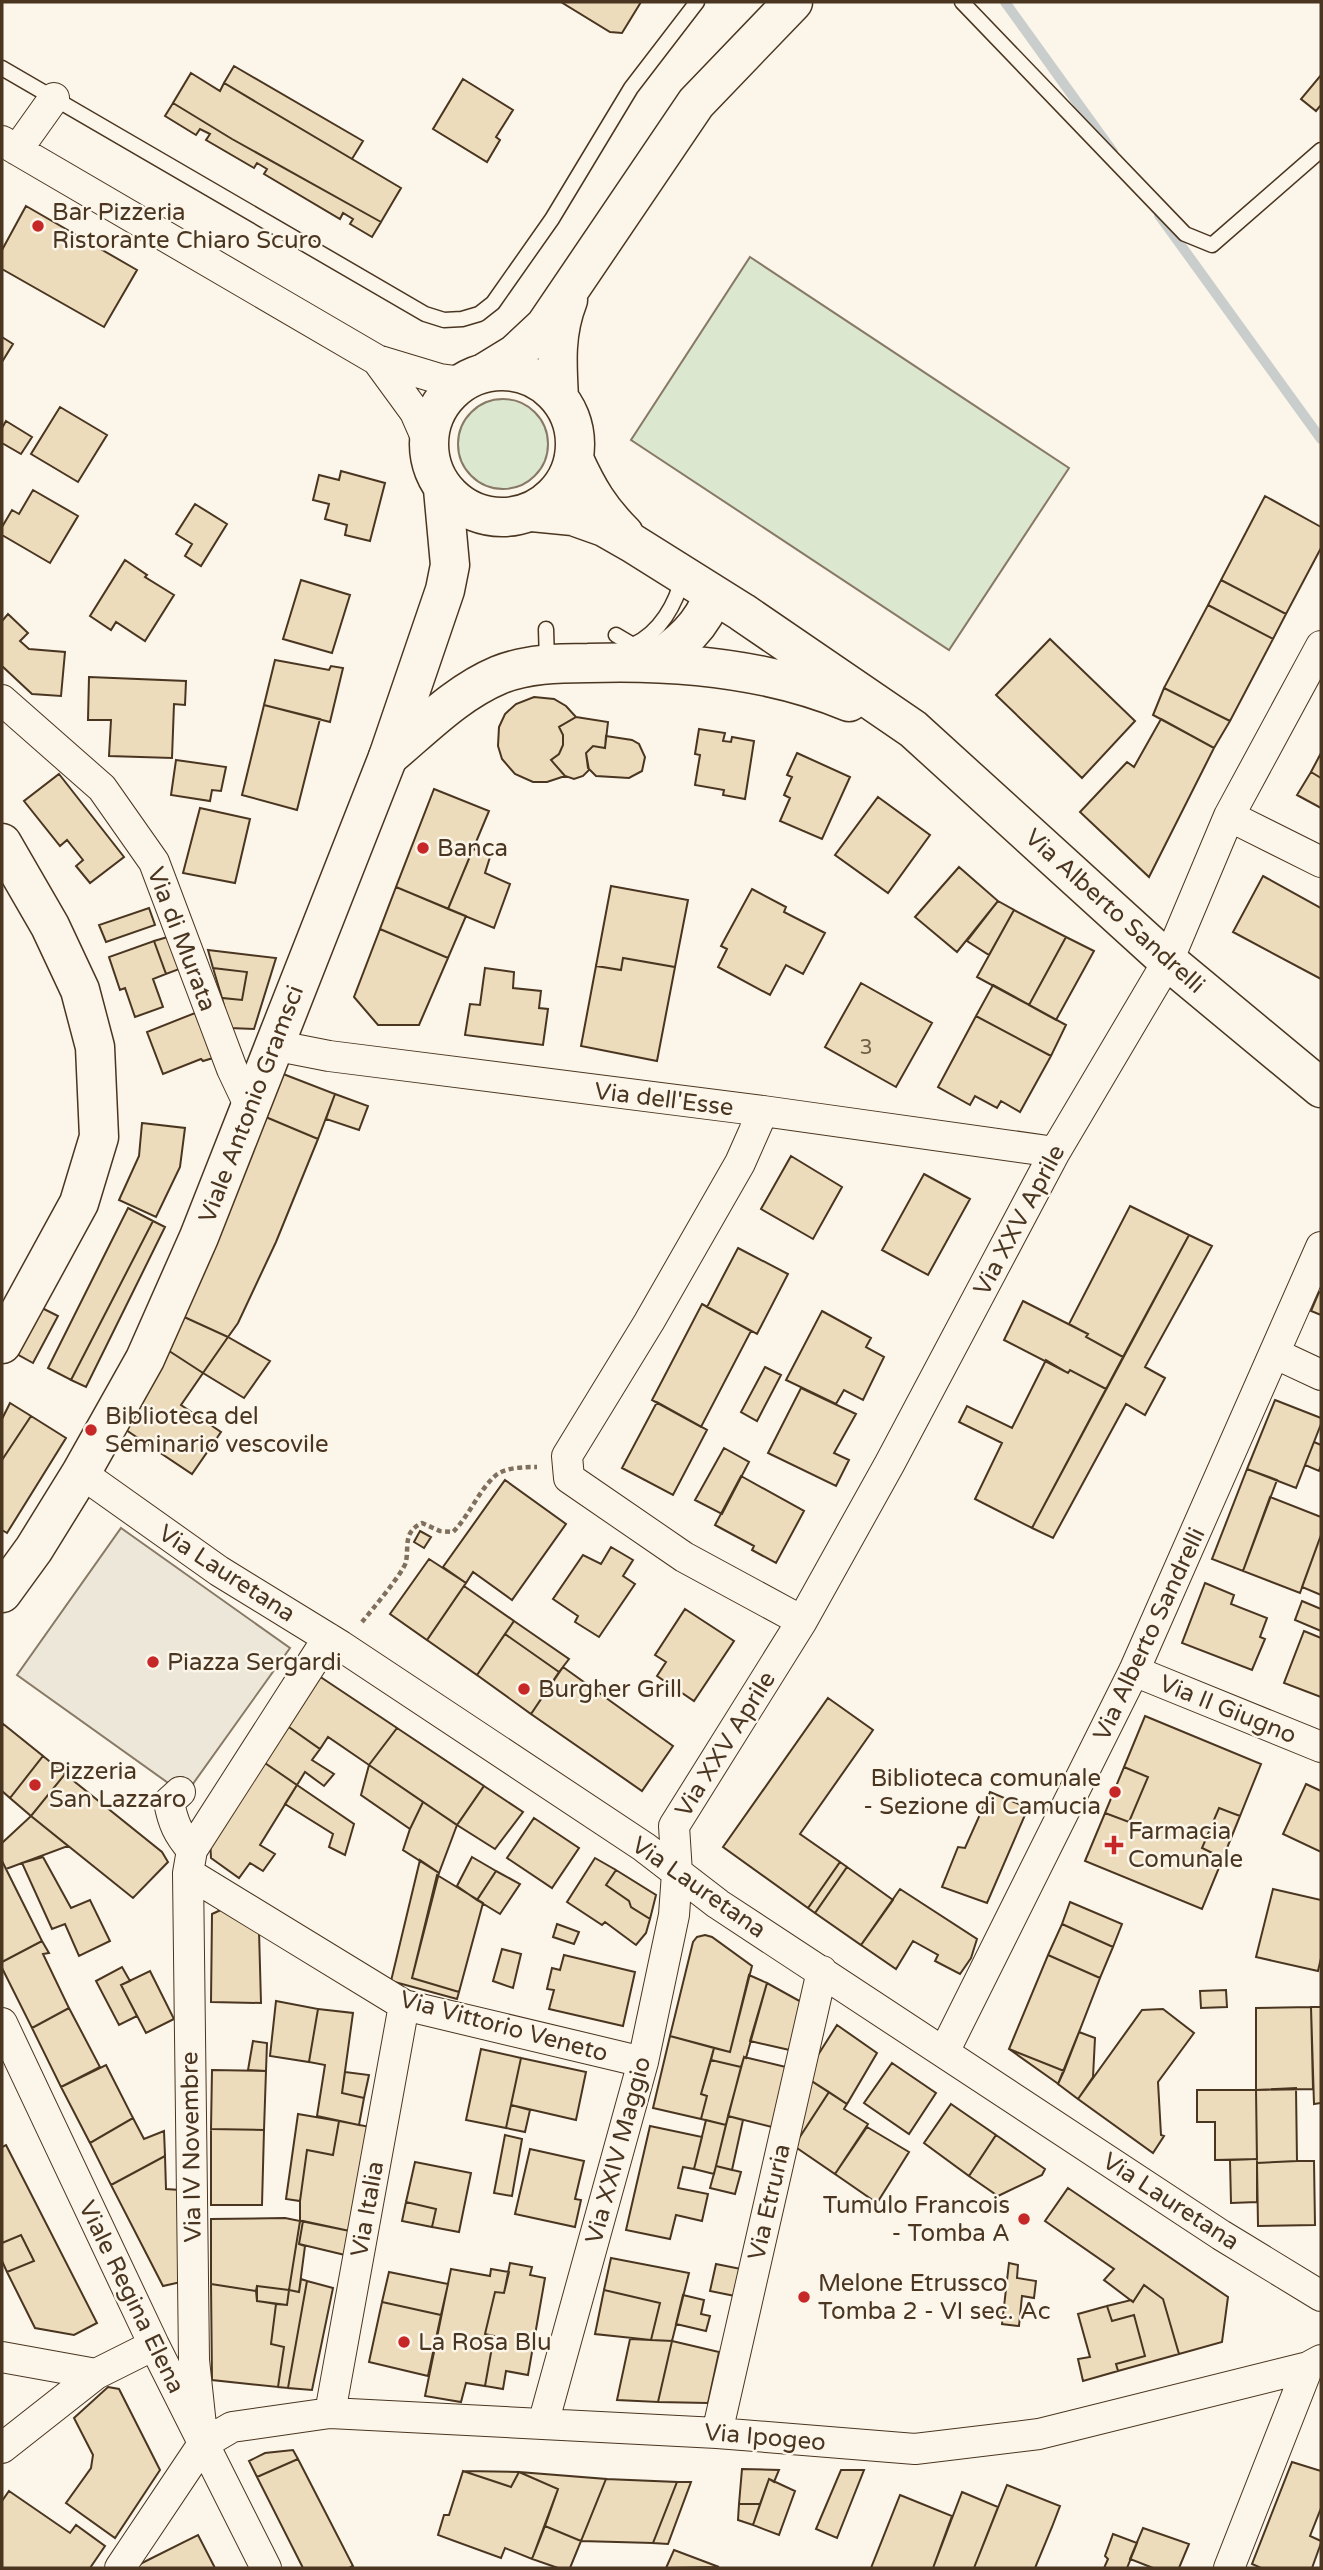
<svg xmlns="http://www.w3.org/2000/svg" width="1323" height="2570" viewBox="0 0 1323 2570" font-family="'Varela Round',sans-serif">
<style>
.green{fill:#dce7d0;stroke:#887966;stroke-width:2}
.parking{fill:#ede7d9;stroke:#887966;stroke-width:2}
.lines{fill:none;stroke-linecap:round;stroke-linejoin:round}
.stream{stroke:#c9cecd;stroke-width:10}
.building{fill:#ecdcbc;stroke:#4a3520;stroke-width:2}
.lane-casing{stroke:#4a3520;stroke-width:17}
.street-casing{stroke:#4a3520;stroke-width:32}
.secondary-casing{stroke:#4a3520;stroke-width:41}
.primary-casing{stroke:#4a3520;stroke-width:41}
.path{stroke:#7f6f5c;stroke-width:4.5;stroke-dasharray:5 3.5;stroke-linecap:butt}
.lane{stroke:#fbf6e9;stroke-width:14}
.street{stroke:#fbf6e9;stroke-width:30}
.secondary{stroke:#fbf6e9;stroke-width:38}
.primary{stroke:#fbf6e9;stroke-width:38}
.poi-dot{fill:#c62828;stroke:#fbf6e9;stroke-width:2.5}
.labels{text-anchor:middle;stroke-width:5;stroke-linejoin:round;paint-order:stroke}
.number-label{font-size:21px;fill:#725f47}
.poi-label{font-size:24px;fill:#4a3520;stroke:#fbf6e9;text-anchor:start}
.street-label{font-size:24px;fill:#4a3520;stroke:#fbf6e9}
</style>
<rect width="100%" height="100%" fill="#fbf6e9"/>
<path class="green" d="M750,257L1069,468L949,650L631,440Z
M458 444a45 45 0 1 1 90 0a45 45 0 1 1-90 0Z"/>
<path class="parking" d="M121,1528L290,1648L185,1795L17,1675Z"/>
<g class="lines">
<path class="stream" d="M1005,2L1113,152
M1159,215L1321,439"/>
</g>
<path class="building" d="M561,2H641L622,33L610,32Z
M234,66L363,141L352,159L224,83Z
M191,73L220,91L224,83L401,188L381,222L232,139L173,103Z
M1321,75V105L1316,111L1301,99Z
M463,79L513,110L496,137L500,140L487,162L433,129Z
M173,103L232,139L381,222L372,237L350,224L353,219L343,213L340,219L264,174L267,169L257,163L254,168L206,140L210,134L200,129L196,135L165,116Z
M26,206L137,270L104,327L2,269V250Z
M2,337L13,344L2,362Z
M60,407L107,435L78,482L31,454Z
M6,421L32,437L21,454L2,443V428Z
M341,471L385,483L370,541L345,535L347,525L325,519L329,504L313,500L319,475L339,480Z
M33,490L78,516L50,563L2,535V527L12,510L19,514Z
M1265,496L1321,527V548L1286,614L1221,580Z
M195,504L227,524L201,566L185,556L192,544L176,534Z
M125,560L147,575L145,577L174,595L145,641L116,622L111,630L90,616Z
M301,580L350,595L332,653L283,639Z
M1221,580L1286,614L1273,639L1208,605Z
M1208,605L1273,639L1230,721L1164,688Z
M8,614L28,633L20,641L29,649L65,652L61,696L32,694L2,666V621Z
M1050,639L1135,721L1082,778L996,695Z
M275,660L329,670L331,666L343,668L330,722L264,705Z
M89,677L186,681L185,705L174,704L172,758L109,756L111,720H88Z
M1164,688L1230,721L1214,748L1153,715Z
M534,697L554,699L566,706L576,717L559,727L563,735V745L559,754L551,760L565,776L547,782H533L515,774L502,759L498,746L499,727L505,714L516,704Z
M264,705L320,719L297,810L242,795Z
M576,717L608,722L605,748L593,746L586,753L589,770L583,776L574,779L565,776L551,760L559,754L563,745V735L559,727Z
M1161,719L1214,748L1149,877L1080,812L1127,762L1134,767Z
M699,729L725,733L723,741L731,742L732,737L754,741L745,799L723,795L724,790L695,785L700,755L695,754Z
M606,736L632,740L639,744L645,757L642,771L629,778L596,776L588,768L586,753L593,746L605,748Z
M797,753L850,777L822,839L780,821L790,798L784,795L792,777L787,775Z
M1321,753V778L1311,772Z
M176,760L226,767L221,791L212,790L210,801L171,795Z
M1311,772L1321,778V808L1297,795Z
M59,774L124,857L90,883L76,866L83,860L67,840L60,846L24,801Z
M434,789L489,811L448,909L396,887Z
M878,797L930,835L888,893L835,855Z
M200,808L250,819L235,883L183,873Z
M473,849L491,854L485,873L510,884L494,928L448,909Z
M959,867L998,901L957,952L915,917Z
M1263,876L1321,908V979L1233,932Z
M611,886L688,900L675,967L623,958L621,970L596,966Z
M396,887L466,916L448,958L380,929Z
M752,889L786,907L784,912L825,933L803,974L786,965L770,995L718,967L727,949L721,946Z
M998,901L1014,910L989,955L967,941Z
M149,908L155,925L106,942L99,925Z
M1014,910L1066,937L1029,1005L977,977Z
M380,929L448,958L419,1025H378L354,997Z
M171,936L182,968L166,974L154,941Z
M1066,937L1094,951L1056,1020L1029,1005Z
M154,941L166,974L153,979L163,1007L135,1017L125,988L120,990L109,957Z
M208,950L276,958L254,1029L230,1028L222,998L242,1000L247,972L213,968Z
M623,958L675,967L657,1061L581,1046L596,966L621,970Z
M213,968L247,972L242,1000L222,998Z
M485,968L514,972L513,988L541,991L539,1008L548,1009L543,1045L465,1035L470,1004L480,1005Z
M861,983L932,1023L896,1087L825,1047Z
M993,985L1066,1025L1051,1056L976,1016Z
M195,1013L213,1058L203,1061L201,1059L163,1074L147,1032Z
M976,1016L1051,1056L1020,1112L1001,1101L997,1108L975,1096L970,1105L938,1087Z
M278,1072L335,1094L318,1139L261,1115Z
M335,1094L368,1106L359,1130L326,1119Z
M261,1115L318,1139L276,1242L238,1323L228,1337L182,1316Z
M142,1123L185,1128L180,1167L156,1217L119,1200L139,1156Z
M791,1156L842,1187L813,1239L761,1209Z
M924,1174L970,1199L928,1275L882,1250Z
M1130,1206L1189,1235L1123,1357L1086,1337L1088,1334L1069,1324Z
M128,1208L153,1221L71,1380L48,1368Z
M153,1221L165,1227L86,1387L71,1380Z
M1189,1235L1212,1246L1145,1367L1165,1378L1145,1415L1126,1404L1053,1538L1032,1528Z
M738,1248L788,1274L757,1334L707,1307Z
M1319,1292L1321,1293V1315L1311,1311Z
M1023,1301L1088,1334L1086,1337L1123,1357L1106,1389L1070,1370L1068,1373L1004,1340Z
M702,1304L751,1331L701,1427L652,1400Z
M38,1306L58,1316L33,1363L15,1353Z
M822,1311L871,1338L866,1347L884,1357L863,1400L844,1390L836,1404L786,1380Z
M182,1316L228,1337L203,1373L163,1347Z
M228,1337L270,1361L244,1398L203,1373Z
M163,1347L203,1373L181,1405L221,1432L192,1474L117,1424Z
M1046,1360L1068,1373L1070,1370L1106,1389L1032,1528L975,1499L1002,1443L959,1422L967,1406L1012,1428Z
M765,1367L781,1375L757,1421L741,1412Z
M801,1388L856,1414L834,1453L849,1460L836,1486L768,1453Z
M1275,1400L1321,1418V1424L1296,1488L1247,1469Z
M657,1402L707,1430L673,1495L622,1468Z
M10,1403L31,1416L2,1460V1419Z
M31,1416L66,1438L7,1533L2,1530V1460Z
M1314,1442L1321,1445V1465L1319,1471L1305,1465Z
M724,1448L749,1462L722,1514L695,1500Z
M1247,1469L1277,1480L1243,1571L1212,1559Z
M741,1476L804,1511L776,1563L752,1550L754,1546L715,1525Z
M505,1480L566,1524L512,1600L473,1572L466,1583L443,1567Z
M1270,1497L1321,1517V1535L1300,1593L1243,1571Z
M420,1531L431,1537L424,1548L414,1542Z
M1321,1535V1595L1302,1587Z
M611,1547L633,1560L623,1576L635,1584L599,1637L575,1622L578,1616L553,1599L583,1555L601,1564Z
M429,1559L466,1583L427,1640L390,1614Z
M1205,1583L1234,1595L1231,1604L1267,1618L1260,1637L1265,1639L1252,1670L1182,1643Z
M464,1586L514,1621L477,1675L427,1640Z
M1302,1601L1321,1609V1631L1295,1620Z
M685,1609L734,1641L694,1701L657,1676L666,1662L655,1655Z
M514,1621L569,1659L559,1672L505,1634Z
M1304,1631L1321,1638V1697L1284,1683Z
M505,1634L559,1672L531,1714L477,1675Z
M563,1667L673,1746L642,1791L531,1714Z
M319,1676L397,1728L369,1765L328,1737L320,1749L286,1725Z
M828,1698L873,1730L800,1834L840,1862L808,1908L723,1847Z
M1145,1716L1261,1764L1240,1816L1219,1808L1202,1848L1223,1858L1202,1909L1085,1861L1105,1813L1129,1822L1148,1777L1124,1767Z
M2,1723L43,1756L10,1798L2,1791Z
M286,1725L320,1749L312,1760L334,1774L324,1786L305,1772L297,1785L262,1761Z
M397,1728L484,1786L457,1825L369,1765Z
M43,1756L65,1774L31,1816L10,1798Z
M262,1761L297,1785L260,1845L275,1854L263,1871L250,1863L239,1878L211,1858L210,1837Z
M369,1765L423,1802L410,1829L361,1795Z
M1124,1767L1148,1777L1129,1822L1105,1813Z
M65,1774L162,1852L168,1862L133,1898L31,1816Z
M1306,1784L1321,1791V1852L1283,1834Z
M297,1785L354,1824L345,1855L329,1847L333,1834L285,1804Z
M484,1786L523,1812L495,1849L457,1825Z
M990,1792L1028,1808L987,1903L942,1887L958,1847L965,1848Z
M423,1802L457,1825L439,1873L403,1850L410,1829Z
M1219,1808L1240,1816L1223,1858L1202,1848Z
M31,1816L68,1846L6,1869L2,1861V1843Z
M534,1818L579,1848L552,1888L507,1858Z
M43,1857L71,1908L90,1900L110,1941L79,1956L65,1924L52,1929L22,1863Z
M472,1857L496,1871L477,1900L457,1886Z
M595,1858L616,1870L606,1885L629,1901L631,1907L650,1919L646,1933L636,1945L605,1922L602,1925L567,1902Z
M420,1860L439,1873L412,1978L459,1992L457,1999L391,1981Z
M2,1861L42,1941L2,1962Z
M840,1862L847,1867L815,1913L808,1908Z
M847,1867L893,1900L861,1945L815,1913Z
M616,1870L656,1895L650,1919L631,1907L629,1901L606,1885Z
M496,1871L520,1884L500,1914L477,1900Z
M437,1875L483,1903L459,1992L412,1978Z
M900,1889L977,1939L971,1958L960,1974L935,1961L938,1955L913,1941L896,1969L861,1945Z
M1273,1889L1321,1900V1958L1318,1971L1256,1957Z
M1070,1902L1122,1924L1113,1947L1062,1924Z
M223,1909L259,1931L261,2003L211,2002L212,1914Z
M557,1924L579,1932L574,1944L553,1937Z
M1062,1924L1113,1947L1100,1978L1048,1955Z
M705,1935L712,1937L752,1966L730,2052L670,2036L693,1942L697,1937Z
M42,1941L49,1953L43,1954L69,2008L32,2028L2,1968V1962Z
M502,1949L521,1954L513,1988L493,1981Z
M564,1955L635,1972L623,2026L549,2009L554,1990L547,1989L552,1968L560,1970Z
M1048,1955L1100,1978L1064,2071L1009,2049Z
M122,1967L130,1981L121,1985L137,2016L119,2025L96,1981Z
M150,1971L174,2019L146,2033L121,1985Z
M749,1975L767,1983L746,2058L744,2057L741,2067L711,2060L714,2048L730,2052Z
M767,1983L805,2004L794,2051L750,2041Z
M1226,1990L1227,2007L1201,2008L1200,1991Z
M276,2001L318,2009L309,2062L270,2056Z
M1311,2007H1321V2103L1314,2104Z
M1311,2007L1313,2089L1256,2090V2008Z
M69,2008L100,2067L61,2087L32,2028Z
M318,2009L353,2013L342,2093L364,2098L359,2125L317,2116L325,2065L309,2062Z
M1163,2009L1194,2033L1158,2082L1161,2135L1164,2136L1153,2153L1078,2099L1142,2010Z
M837,2025L877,2053L847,2104L807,2078L811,2066Z
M1079,2032L1095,2038L1093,2077L1078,2099L1058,2084Z
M670,2036L714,2048L701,2094L707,2096L701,2119L653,2108Z
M253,2041L267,2043L266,2071L248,2070Z
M481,2049L521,2058L506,2128L466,2120Z
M1009,2049L1064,2071L1058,2084L1057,2083Z
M744,2057L790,2068L776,2128L728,2116Z
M521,2058L586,2072L576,2120L511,2105Z
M711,2060L741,2067L726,2125L701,2119L707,2096L701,2094Z
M892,2063L936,2093L909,2134L864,2103Z
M106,2065L133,2118L90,2143L61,2087Z
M212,2070L266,2071L264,2130L211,2129Z
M345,2072L369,2075L364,2098L342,2093Z
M807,2078L829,2092L794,2146Z
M1296,2088L1297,2161L1257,2163L1256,2090Z
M1197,2090H1256L1257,2159L1215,2160V2122H1197Z
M829,2092L847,2104L844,2109L868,2124L835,2174L794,2146Z
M951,2104L996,2135L969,2176L924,2143Z
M511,2105L530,2110L525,2132L506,2128Z
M298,2114L339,2121L333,2155L307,2150L300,2201L286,2199Z
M728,2116L743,2120L732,2170L716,2166Z
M133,2118L144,2139L164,2131L165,2156L111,2185L90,2143Z
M706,2120L726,2125L714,2174L694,2169Z
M339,2121L370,2127L350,2231L300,2221V2201L307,2150L333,2155Z
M650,2126L702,2137L694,2169L683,2167L678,2188L708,2194L702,2221L676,2215L670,2239L626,2230Z
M867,2127L909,2152L877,2203L835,2174Z
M211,2129L264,2130L262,2205H211Z
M505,2135L522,2139L512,2196L494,2193Z
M996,2135L1045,2169L1042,2175L998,2196L969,2176Z
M6,2145L97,2323L74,2335L35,2328L7,2272L34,2261L21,2235L2,2243V2147Z
M530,2149L584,2161L575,2199L581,2200L575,2227L515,2214Z
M165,2156L166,2189L180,2190L181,2282L163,2286L111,2185Z
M1257,2159V2202L1231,2203L1230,2160Z
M1297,2161H1314L1315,2225L1258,2226L1257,2163Z
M415,2162L471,2173L459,2232L432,2227L436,2209L406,2202Z
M716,2166L741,2172L735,2194L710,2188Z
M1068,2188L1228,2297L1222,2342L1179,2354L1163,2299L1144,2285L1133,2302L1104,2280L1114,2269L1045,2221Z
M406,2202L436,2209L432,2227L402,2221Z
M285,2218L300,2221L289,2290L257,2286L256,2291L211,2284V2219Z
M300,2221H303L299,2244L305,2246L299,2292L289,2290Z
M303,2221L350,2231L345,2255L299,2244Z
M21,2235L34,2261L7,2272L2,2261V2243Z
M611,2258L689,2273L672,2341L651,2340L660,2303L604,2290Z
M510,2263L532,2267L530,2275L545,2278L528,2375L506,2371L503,2389L485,2386L494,2336L485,2334L495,2292L504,2293Z
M1009,2263L1018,2265L1017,2278L1036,2281L1034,2298L1022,2296L1019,2326L1002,2324Z
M716,2264L741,2269L735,2296L710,2291Z
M451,2269L490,2276L491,2269L509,2272L504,2293L495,2292L485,2334L494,2336L485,2386L466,2383L461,2402L425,2396Z
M389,2272L448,2284L441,2315L382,2302Z
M301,2279L307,2281L288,2388L278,2387L284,2347L271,2344L276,2304L287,2305L289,2290L299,2292Z
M307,2281L333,2288L312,2390L288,2388Z
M211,2284L256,2291L257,2301L276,2304L271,2344L284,2347L278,2387L212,2380Z
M1144,2285L1163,2299L1179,2354L1118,2371L1116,2364L1145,2356L1134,2315L1112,2321L1107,2306L1131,2300L1133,2302Z
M257,2286L289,2290L287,2305L257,2301Z
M604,2290L660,2303L651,2340L595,2334Z
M683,2295L704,2300L701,2314L710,2316L706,2331L676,2324Z
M382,2302L441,2315L428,2376L369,2362Z
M1107,2306L1112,2321L1134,2315L1145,2356L1116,2364L1118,2371L1083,2381L1078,2359L1090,2357L1078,2314Z
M630,2339L672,2341L658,2402L617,2400Z
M672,2341L719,2352L708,2403L658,2402Z
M108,2387L119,2389L160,2470L115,2538L66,2503L91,2468L93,2455L74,2418Z
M293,2450L298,2459L257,2477L249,2461L265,2453Z
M298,2459L353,2566L349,2568H303L257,2477Z
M1292,2462L1321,2471V2508L1310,2536L1321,2541V2543L1312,2568H1261L1252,2564Z
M742,2469L779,2470L774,2482L769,2479L760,2504H739Z
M841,2470H864L837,2538L816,2529Z
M463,2471L511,2487L519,2472L558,2489L532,2559L505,2548L501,2558L438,2535L444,2515H449Z
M463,2471L519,2472L511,2487Z
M519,2472L606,2479L581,2541L545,2526L558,2489Z
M606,2479L677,2482L653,2543L581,2541Z
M769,2479L795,2491L779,2535L753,2525Z
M677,2482H691L668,2544L653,2543Z
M1007,2485L1060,2506L1052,2527L1035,2568H974Z
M9,2491L70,2533L76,2525L105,2546L90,2568H2V2501Z
M962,2492L998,2507L974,2568H933Z
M900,2495L952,2516L933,2568H871Z
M739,2504H760L753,2525L738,2520Z
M545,2526L581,2541L570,2568H558L532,2559Z
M1143,2528L1189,2544L1179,2568H1153L1130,2559Z
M1113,2534L1137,2543L1127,2568H1104L1108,2559L1105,2556Z
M198,2535L215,2568H132Z
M674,2550L719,2567L666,2568Z"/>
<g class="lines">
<g class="lane-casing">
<path id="lane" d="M962,2L1185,234L1212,245L1321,150
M2,68L425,314L444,320L462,319L479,314L493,303L552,219L631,88L697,2
M546,629L547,662
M616,635L633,645C660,633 676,604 683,576"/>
</g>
<g class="street-casing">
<path id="street" d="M2,141L377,360L440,379L463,382
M17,150L54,98
M377,360L415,412L429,444
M2,700L102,788L154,862L232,1069L249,1105
M1229,816L1321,862
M273,1045L329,1056L763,1111L1055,1152
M763,1111L740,1163L649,1322L567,1456L569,1478L684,1557L802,1621
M1276,1354L1321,1375
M81,1473L219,1571L341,1646L644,1847L718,1904L1221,2235L1321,2296
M1134,1671L1321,1747
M180,1792L169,1802C173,1823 178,1834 192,1850
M188,1873L404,2005L643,2062
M2,2023L154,2345L266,2568
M944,2052L1134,1671L1321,1247
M2,2357L96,2374
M330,2413L404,2005
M543,2424L643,2062L674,1915L677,1873L674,1826L802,1621L890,1463L1055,1152L1168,961L1229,816L1321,646
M717,2433L822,1971
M203,2444L194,2360L188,1873L192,1850L328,1638
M2,2448L96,2374L154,2345
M120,2568L203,2444L232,2427L330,2413L717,2433L915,2449L1039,2434L1308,2367L1321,2360
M1229,2568L1308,2367"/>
</g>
<g class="secondary-casing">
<path id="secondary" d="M574,459C588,490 600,510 624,534
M532,512L573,516L604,527L632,543L742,612L913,729L1168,961L1321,1088
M652,662C679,647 704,624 713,594
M388,757C423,728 456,693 499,675C526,664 558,663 588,663C676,660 767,668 849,702
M2,843L50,926L80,990L95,1047L99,1137L79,1203L2,1344"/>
</g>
<g class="primary-casing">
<path id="primary" d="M429 444a73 73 0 1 1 146 0a73 73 0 1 1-146 0Z
M484,373L515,354L545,326L696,103L793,2
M559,398C557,363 555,333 568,300
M2,1593L34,1549L81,1473L145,1359L199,1237L388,757L445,590L450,565L443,489"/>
</g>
<path class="path" d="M362,1622C371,1611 403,1573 406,1562C409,1545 403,1532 422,1523L440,1531L453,1532C469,1516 478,1492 494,1477C503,1467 525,1467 537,1467"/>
<use href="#lane" class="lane"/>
<use href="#street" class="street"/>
<use href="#secondary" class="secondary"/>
<use href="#primary" class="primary"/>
</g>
<g class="poi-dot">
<circle cx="38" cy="226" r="7"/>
<circle cx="423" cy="848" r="7"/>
<circle cx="91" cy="1430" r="7"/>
<circle cx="153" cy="1662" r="7"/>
<circle cx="524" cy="1689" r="7"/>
<circle cx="35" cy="1785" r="7"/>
<circle cx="1115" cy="1792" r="7"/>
<path d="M1110.5 1834.5h7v7h7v7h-7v7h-7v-7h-7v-7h7z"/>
<circle cx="1024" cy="2219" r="7"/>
<circle cx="804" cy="2297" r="7"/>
<circle cx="404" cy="2342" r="7"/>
</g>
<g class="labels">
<g class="number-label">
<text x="866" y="1054">3</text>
</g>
<g class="poi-label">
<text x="52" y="220">Bar Pizzeria<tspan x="52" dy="28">Ristorante Chiaro Scuro</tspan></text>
<text x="437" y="856">Banca</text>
<text x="105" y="1424">Biblioteca del<tspan x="105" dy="28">Seminario vescovile</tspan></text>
<text x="167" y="1670">Piazza Sergardi</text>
<text x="538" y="1697">Burgher Grill</text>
<text x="49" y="1779">Pizzeria<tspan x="49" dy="28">San Lazzaro</tspan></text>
<text x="1101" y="1786" text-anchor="end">Biblioteca comunale<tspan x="1101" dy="28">- Sezione di Camucia</tspan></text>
<text x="1128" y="1839">Farmacia<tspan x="1128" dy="28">Comunale</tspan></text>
<text x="1010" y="2213" text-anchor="end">Tumulo Francois<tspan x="1010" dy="28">- Tomba A</tspan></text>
<text x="818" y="2291">Melone Etrussco<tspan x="818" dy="28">Tomba 2 - VI sec. Ac</tspan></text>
<text x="418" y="2350">La Rosa Blu</text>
</g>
<g class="street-label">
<text transform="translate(1115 911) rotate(42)" y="8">Via Alberto Sandrelli</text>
<text transform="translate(182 939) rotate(69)" y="8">Via di Murata</text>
<text transform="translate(664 1099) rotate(7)" y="8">Via dell'Esse</text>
<text transform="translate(251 1104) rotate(-69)" y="8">Viale Antonio Gramsci</text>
<text transform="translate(1019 1220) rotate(-62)" y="8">Via XXV Aprile</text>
<text transform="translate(227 1573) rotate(33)" y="8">Via Lauretana</text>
<text transform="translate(1149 1634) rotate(-65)" y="8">Via Alberto Sandrelli</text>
<text transform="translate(1228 1709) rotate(22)" y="8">Via II Giugno</text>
<text transform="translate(725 1744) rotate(-58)" y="8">Via XXV Aprile</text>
<text transform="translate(699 1887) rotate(35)" y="8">Via Lauretana</text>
<text transform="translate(504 2026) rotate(15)" y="8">Via Vittorio Veneto</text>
<text transform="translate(191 2147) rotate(-91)" y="8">Via IV Novembre</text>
<text transform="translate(618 2150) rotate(-75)" y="8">Via XXIV Maggio</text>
<text transform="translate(1171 2201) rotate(33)" y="8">Via Lauretana</text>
<text transform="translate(769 2202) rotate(-77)" y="8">Via Etruria</text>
<text transform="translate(367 2209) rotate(-80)" y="8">Via Italia</text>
<text transform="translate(132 2297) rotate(64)" y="8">Viale Regina Elena</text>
<text transform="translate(765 2437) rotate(5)" y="8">Via Ipogeo</text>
</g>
</g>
<rect width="1323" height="2570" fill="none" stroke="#4a3520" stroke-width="7"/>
</svg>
